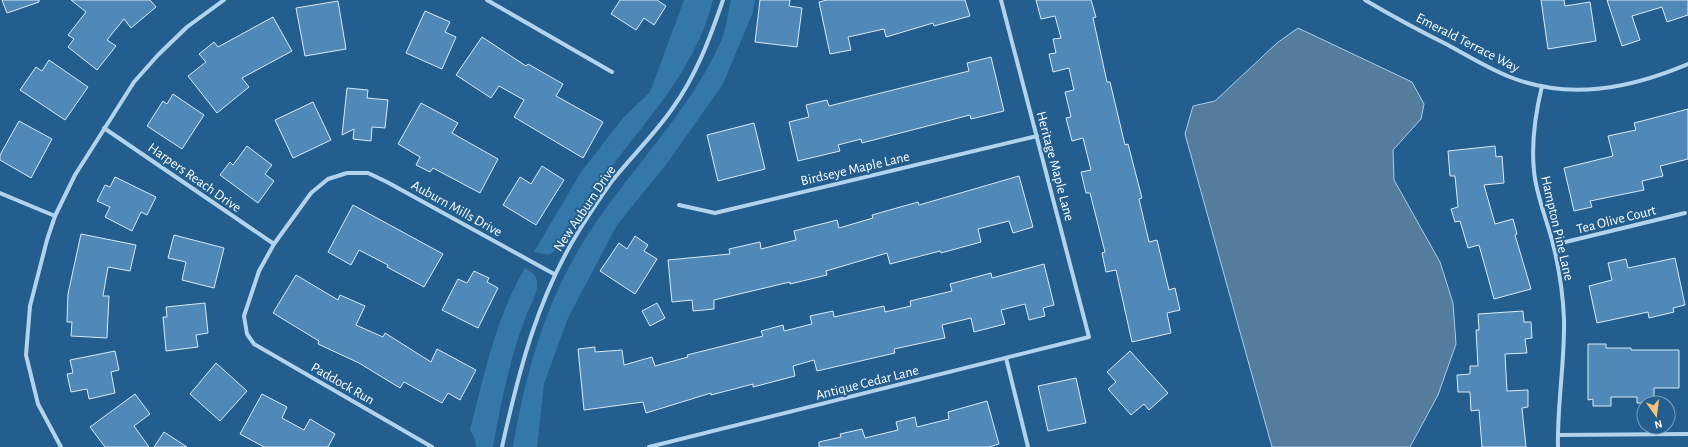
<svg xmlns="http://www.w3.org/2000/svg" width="1688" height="447" viewBox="0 0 1688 447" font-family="'Alegreya Sans',sans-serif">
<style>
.green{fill:#3477a9}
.water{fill:#547d9d;stroke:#a6cfec}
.building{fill:#5089b7;stroke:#d7eaf8}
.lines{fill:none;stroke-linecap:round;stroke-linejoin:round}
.street{stroke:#b2d3eb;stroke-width:4}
.labels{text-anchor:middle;stroke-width:4;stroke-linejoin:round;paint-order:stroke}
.street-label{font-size:14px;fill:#fff;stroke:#235e8e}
</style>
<rect width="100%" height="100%" fill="#235e8e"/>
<path class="green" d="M684,0H713C695,72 643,123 600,182C584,204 570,227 556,250L549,255L534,252L581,172L623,118L650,92Z
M731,0H755L753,12L723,84L668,162L617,225L568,318L544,384L537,447H513C526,369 548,293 593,227C635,164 689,112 721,41C726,29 728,13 731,0Z
M525,268C530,271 536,274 537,281C539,292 530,306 526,316C510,358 501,402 493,447H476L475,439L470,430C484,375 496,317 525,268Z"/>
<path class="water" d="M1298,28L1412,82L1424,104L1421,119L1393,150L1394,180L1440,262L1453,303L1456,344L1438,395L1410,447H1272L1185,134L1193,106L1215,101L1277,43Z"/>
<path class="building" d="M2,0H39V2L7,13Z
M71,0H150L156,7L131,28L124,19L107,40L116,46L97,70L68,47L74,39L68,35L86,12Z
M620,0H657L666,6L654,25L644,18L636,30L611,14Z
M760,0H790L789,6L802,8L797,47L755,42Z
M827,0H965L970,16L934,26L933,23L886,37L884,29L848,37L851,50L830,54L819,2Z
M1036,0H1091L1096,17L1093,18L1107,82H1110L1125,145L1128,144L1142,198L1139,199L1149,242L1157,240L1169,290L1175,288L1180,310L1167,313L1171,333L1132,342L1116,270L1106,272L1102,253L1105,252L1090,193H1086L1081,172L1091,170L1083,138L1072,141L1066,118L1071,117L1065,92L1074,90L1069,68L1053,72L1049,54L1056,53L1053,39L1061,38L1055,16L1041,19Z
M1541,0H1564L1565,6L1590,2L1596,41L1548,49Z
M1607,0H1688V15L1667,22L1662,7L1632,16L1640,40L1622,46Z
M338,1L346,49L305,56L296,8Z
M425,11L450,22L445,32L456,37L442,69L406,53Z
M273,17L292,51L242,78L249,87L217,113L188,76L206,62L199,54L214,42L218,47Z
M482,37L526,66L528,64L563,84L556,96L603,122L583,158L514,117L524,100L499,86L491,98L456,75Z
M991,57L1004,111L971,119L970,115L862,143L861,139L838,145L840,151L798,161L789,122L809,117L806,105L827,100L829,106L969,71L967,63Z
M49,60L88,87L65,120L20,90L36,67L42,71Z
M347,88L368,90L367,98L388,100L385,128L372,127L371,141L353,139L354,129L342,135Z
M173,94L204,115L182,149L147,126L163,101L167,104Z
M313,102L331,140L293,158L275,120Z
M421,103L458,123L452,133L498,159L480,193L433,168L430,172L416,165L420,157L398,144Z
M1688,109V159L1660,166L1663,176L1642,181L1644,190L1590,201L1592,207L1574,211L1564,168L1613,156L1608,136L1636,130L1634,123Z
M19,121L52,139L31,178L0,160V155Z
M754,123L765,169L718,181L707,135Z
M247,146L272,165L265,174L274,181L258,203L220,175L230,162L233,165Z
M1495,146L1496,157L1502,156L1504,183L1484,185L1495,224L1513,219L1517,234L1515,235L1531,289L1494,299L1479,245L1468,248L1460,221L1455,222L1451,209L1458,207L1455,176H1450L1448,151Z
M542,166L564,180L536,225L503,205L520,177L531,184Z
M1019,176L1033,227L1013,233L1009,221L978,229L981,242L941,253L940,251L890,264L887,253L826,271L827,275L790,284V282L714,300V309L693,311L692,300L672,302L668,260L730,254L729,249L760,242L761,249L796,240L794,231L837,220L839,228L873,218L872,215L918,202L919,205Z
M115,177L156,197L147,215L141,212L132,231L105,217L110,207L97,201L105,185L110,187Z
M353,205L443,254L424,287L387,267L388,265L359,250L351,265L328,252Z
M81,234L136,245L130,271L108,267L103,296H109L107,338L71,336L72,322H67L68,294Z
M174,235L224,248L214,288L182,280L186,262L168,258Z
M635,236L648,245L644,251L657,259L635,294L600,271L619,243L627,249Z
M1675,258L1685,305L1673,308L1674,312L1649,318L1648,312L1597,323L1589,286L1612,280L1608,263L1626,259L1628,268Z
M1044,264L1054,305L1043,308L1045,316L1029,320L1025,304L1001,310L1005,324L974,332L971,318L942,325L945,338L894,349L895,353L817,371L814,360L793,366L795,376L753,387V384L711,395V393L646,413L643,402L584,410L578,349L595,347V352L622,350L624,365L652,357L655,366L688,357L687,355L763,336L761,331L783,325L784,331L812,324L810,316L833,311L834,317L884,306L885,312L911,306L910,301L952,291L950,284L991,273L992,278Z
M474,271L489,278L487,282L498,288L478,328L442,310L458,279L467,283Z
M296,275L338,300L340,295L365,306L356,325L383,337L385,333L431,362L437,349L476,370L460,400L448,393L442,403L404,382L400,388L359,363L318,344L319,341L273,313Z
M205,303L208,333L196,335L198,347L166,351L163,317H167L166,307Z
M657,303L665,318L650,326L642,311Z
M1523,311L1524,322H1531L1532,338L1525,339L1527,353L1505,354L1507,391L1528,390V407L1522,408L1526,447H1482L1479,410L1471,411L1470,392H1458L1457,375L1470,374V366H1478L1476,330H1479L1478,314Z
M1588,344H1606V348H1631V350H1679V388H1654V403H1637V397H1611V406H1593V399L1588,400Z
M115,351L119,370L111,372L115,393L89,399L87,389L71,392L67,374L73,373L70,360Z
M1130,351L1168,393L1149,410L1144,404L1131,415L1108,389L1116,382L1107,372Z
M216,363L247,391L220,421L190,394Z
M1076,378L1086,423L1048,431L1038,386Z
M135,394L150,414L134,426L149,447H105L90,427Z
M262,394L287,407L282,418L304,430L310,419L335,434L328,447H264L240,434Z
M987,401L999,444L989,447H819V442L841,437L840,434L862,429L865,438L898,430L896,422L915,417L917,427L949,419L948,412Z
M164,432L187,447H154Z"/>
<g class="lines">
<path class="street" d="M487,0L612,72
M1365,0C1392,16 1420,31 1448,45C1468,56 1489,69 1510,77C1570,101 1631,88 1688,64
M1542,86C1535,115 1531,142 1534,171C1536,195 1547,220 1553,244C1559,268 1563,294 1564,319C1565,362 1557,404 1558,447
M104,128L274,244
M0,193L55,216
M679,205L715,213L1037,136
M1553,245L1685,213
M1006,358L1028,447
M1558,435L1688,434
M61,447L38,404L26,355L30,306L47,240L55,216L75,175L134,82L158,55L187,27L224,0
M432,447L254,344L247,334L244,316L259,271L274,244L311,193L328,179L347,173H368L387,182L554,274
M502,447C519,370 538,296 580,229C590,213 601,196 612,181C631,157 654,135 672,109C696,76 710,38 723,0
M649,447L1089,337L1001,0"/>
</g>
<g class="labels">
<g class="street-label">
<text transform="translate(1468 42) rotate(27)" y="5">Emerald Terrace Way</text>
<text transform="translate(1056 166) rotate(75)" y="5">Heritage Maple Lane</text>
<text transform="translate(855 168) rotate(-13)" y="5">Birdseye Maple Lane</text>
<text transform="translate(195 177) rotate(35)" y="5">Harpers Reach Drive</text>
<text transform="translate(457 208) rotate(29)" y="5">Auburn Mills Drive</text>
<text transform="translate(584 208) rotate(-56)" y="5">New Auburn Drive</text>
<text transform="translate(1616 219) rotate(-14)" y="5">Tea Olive Court</text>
<text transform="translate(1558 228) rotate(77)" y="5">Hampton Pine Lane</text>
<text transform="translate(867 382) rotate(-14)" y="5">Antique Cedar Lane</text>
<text transform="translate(343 383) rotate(30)" y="5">Paddock Run</text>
</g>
</g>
<g transform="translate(1656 415) rotate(166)"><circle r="19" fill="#235e8e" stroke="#7b9ebb"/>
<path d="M0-3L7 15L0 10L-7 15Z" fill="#f7c275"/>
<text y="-6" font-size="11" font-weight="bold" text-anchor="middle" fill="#ffffff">N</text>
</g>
</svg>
